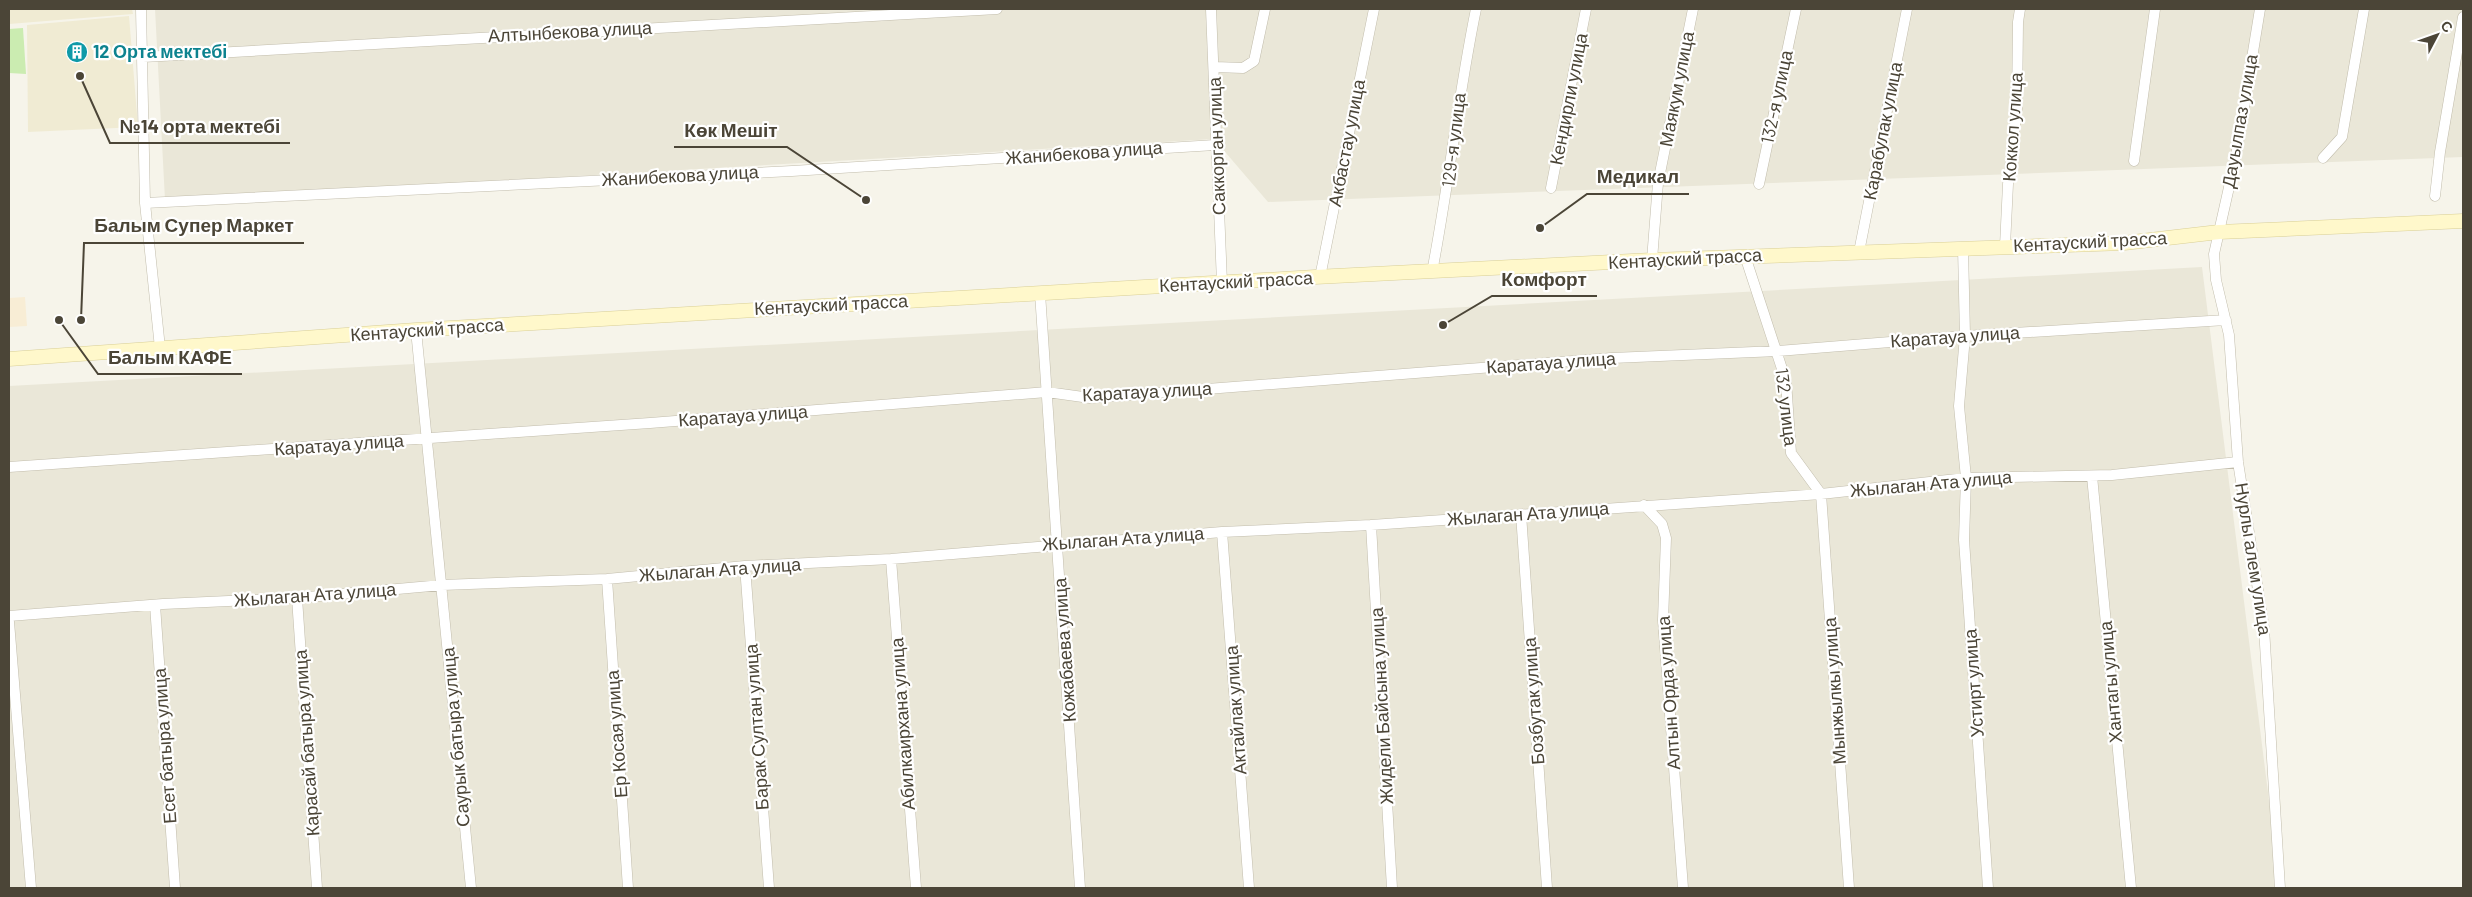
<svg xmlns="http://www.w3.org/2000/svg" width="2472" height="897" viewBox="0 0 2472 897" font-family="Barlow,sans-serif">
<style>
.residential{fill:#eae7d8}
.commercial{fill:#f8edd5}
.education{fill:#f0ebd3}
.green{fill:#cbecb1}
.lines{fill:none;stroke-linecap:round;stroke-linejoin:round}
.minor-casing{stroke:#c2bdac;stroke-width:11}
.secondary-casing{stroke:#d9cf97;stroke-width:15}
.minor{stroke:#fff;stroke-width:10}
.secondary{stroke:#fff8cb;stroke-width:14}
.labels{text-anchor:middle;stroke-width:4.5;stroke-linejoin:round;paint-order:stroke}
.street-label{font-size:18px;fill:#4b4537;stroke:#fff}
.culture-label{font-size:18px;font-weight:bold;fill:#0d838f;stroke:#fff;text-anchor:start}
.leader{fill:none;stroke:#4b4537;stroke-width:2}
.callout-dot{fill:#4b4537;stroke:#fff;stroke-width:2}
.callout-label{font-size:19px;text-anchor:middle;font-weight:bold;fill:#4b4537;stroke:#fff;stroke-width:4.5;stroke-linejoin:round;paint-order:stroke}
</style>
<rect width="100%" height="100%" fill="#f6f4ea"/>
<path class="residential" d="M155,9H2463V157L1268,202L1214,139L165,200Z
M2202,267L2280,888H9V386Z"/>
<path class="commercial" d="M25,297L27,326L9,327V298Z"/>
<path class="education" d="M9,9H132L133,14L9,24Z
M129,16L138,127L28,132L27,25Z"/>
<path class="green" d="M23,28L26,74L9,73V29Z"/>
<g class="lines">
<g class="minor-casing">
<path id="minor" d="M141,9L145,203L160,348
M1211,9L1222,283
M2260,9L2236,156L2214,254L2216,280L2229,335L2238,462L2264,628L2280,888
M143,57L997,9
M1215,67L1243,68L1254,61L1265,9
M2323,158L2342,137L2364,9
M2134,161L2155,9
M1759,184L1796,9
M1551,188L1586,9
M2435,196L2440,152L2463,17
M145,203L792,171L1215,145
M2005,246L2008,184L2017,108L2018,22L2020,9
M1963,248L1965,336L1959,406L1966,478L1964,540L1988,888
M1859,252L1907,9
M1745,256L1786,381L1791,453L1821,494L1849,888
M1652,260L1658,183L1693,9
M1432,272C1449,184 1458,96 1476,9
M1320,277L1374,9
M1040,293L1080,888
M416,330L471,888
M9,467L650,423L1047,392L1090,398L1612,358L1778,351L1965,336L2226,320
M2092,476L2131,888
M1644,505L1662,524L1666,538L1663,620L1683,888
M1521,514L1547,888
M1371,525L1392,888
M1222,532L1249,888
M891,559L916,888
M745,566L769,888
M607,579L628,888
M297,598L317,888
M155,605L175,888
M9,616L163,604L297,598L442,585L607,579L745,566L891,559L1222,532L1371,525L1821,494L1966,478L2112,475L2238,462
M9,622L31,888"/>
</g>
<g class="secondary-casing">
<path id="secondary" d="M9,359L416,330L1315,277L1652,260L2124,243L2219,232L2463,221"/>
</g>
<use href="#minor" class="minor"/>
<use href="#secondary" class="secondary"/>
</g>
<defs>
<g id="building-disc" transform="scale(1.125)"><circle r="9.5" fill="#0f9aa8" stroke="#fff"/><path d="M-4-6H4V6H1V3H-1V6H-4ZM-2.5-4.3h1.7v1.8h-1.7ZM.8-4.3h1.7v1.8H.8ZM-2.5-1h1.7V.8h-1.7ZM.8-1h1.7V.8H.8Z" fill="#fff"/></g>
</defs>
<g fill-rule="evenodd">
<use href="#building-disc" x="77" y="52"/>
</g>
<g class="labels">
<g class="street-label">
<text transform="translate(570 32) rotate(-3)" y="6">Алтынбекова улица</text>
<text transform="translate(1677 89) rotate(-79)" y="6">Маякум улица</text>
<text transform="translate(1777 97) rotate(-78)" y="6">132-я улица</text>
<text transform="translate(1569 99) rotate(-79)" y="6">Кендирли улица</text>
<text transform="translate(2240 121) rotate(-80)" y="6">Дауылпаз улица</text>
<text transform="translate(2013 127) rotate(-86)" y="6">Коккол улица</text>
<text transform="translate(1883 131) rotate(-79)" y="6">Карабулак улица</text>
<text transform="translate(1454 140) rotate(-83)" y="6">129-я улица</text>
<text transform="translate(1347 143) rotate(-79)" y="6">Акбастау улица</text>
<text transform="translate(1217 146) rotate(-92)" y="6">Саккорган улица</text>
<text transform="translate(1084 153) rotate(-4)" y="6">Жанибекова улица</text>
<text transform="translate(680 176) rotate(-3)" y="6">Жанибекова улица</text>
<text transform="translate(2090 242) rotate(-3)" y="6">Кентауский трасса</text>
<text transform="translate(1685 259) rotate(-3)" y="6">Кентауский трасса</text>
<text transform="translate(1236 282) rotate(-3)" y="6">Кентауский трасса</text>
<text transform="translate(831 305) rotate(-3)" y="6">Кентауский трасса</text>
<text transform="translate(427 330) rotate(-4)" y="6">Кентауский трасса</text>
<text transform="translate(1955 337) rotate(-4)" y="6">Каратауа улица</text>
<text transform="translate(1551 363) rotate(-4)" y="6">Каратауа улица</text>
<text transform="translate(1147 392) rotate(-3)" y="6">Каратауа улица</text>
<text transform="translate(1786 407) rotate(83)" y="6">132 улица</text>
<text transform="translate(743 416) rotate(-4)" y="6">Каратауа улица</text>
<text transform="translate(339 445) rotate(-4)" y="6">Каратауа улица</text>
<text transform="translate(1931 484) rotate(-5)" y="6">Жылаган Ата улица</text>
<text transform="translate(1528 514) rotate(-4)" y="6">Жылаган Ата улица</text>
<text transform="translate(1123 539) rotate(-4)" y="6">Жылаган Ата улица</text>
<text transform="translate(2253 559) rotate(81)" y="6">Нурлы алем улица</text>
<text transform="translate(720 570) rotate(-4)" y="6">Жылаган Ата улица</text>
<text transform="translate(315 595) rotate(-4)" y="6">Жылаган Ата улица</text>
<text transform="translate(1065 650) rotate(-94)" y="6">Кожабаева улица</text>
<text transform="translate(2111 682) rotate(-95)" y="6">Хантагы улица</text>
<text transform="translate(1974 683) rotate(-94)" y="6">Устирт улица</text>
<text transform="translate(1835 691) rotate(-94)" y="6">Мынжылкы улица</text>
<text transform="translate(1669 693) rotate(-94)" y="6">Алтын Орда улица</text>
<text transform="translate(1534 701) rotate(-94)" y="6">Бозбутак улица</text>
<text transform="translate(1382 706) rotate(-93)" y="6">Жидели Байсына улица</text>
<text transform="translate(1236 710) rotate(-94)" y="6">Актайлак улица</text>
<text transform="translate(903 724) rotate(-94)" y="6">Абилкаирхана улица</text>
<text transform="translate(757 727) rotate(-94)" y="6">Барак Султан улица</text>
<text transform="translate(617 734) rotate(-94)" y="6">Ер Косая улица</text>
<text transform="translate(456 737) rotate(-95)" y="6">Саурык батыра улица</text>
<text transform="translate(307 743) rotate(-94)" y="6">Карасай батыра улица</text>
<text transform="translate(165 746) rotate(-94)" y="6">Есет батыра улица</text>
</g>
<g class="culture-label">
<text x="93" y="58">12 Орта мектебі</text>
</g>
</g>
<path class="leader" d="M80 76L110 143H290M866 200L787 147H674M1540 228L1587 194H1689M81 320L84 243H304M1443 325L1492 296H1597M59 320L98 374H242"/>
<g class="callout-dot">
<circle cx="80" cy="76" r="5"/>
<circle cx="866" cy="200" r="5"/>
<circle cx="1540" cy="228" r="5"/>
<circle cx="81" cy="320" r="5"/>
<circle cx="1443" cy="325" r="5"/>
<circle cx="59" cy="320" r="5"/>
</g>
<g class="callout-label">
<text x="200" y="133">№14 орта мектебі</text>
<text x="731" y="137">Көк Мешіт</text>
<text x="1638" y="183">Медикал</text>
<text x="194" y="232">Балым Супер Маркет</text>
<text x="1544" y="286">Комфорт</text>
<text x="170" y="364">Балым КАФЕ</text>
</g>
<rect width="2472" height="897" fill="none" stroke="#4b4537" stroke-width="20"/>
<g transform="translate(2437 35) rotate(49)" stroke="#ffffff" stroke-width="4" paint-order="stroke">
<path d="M0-4L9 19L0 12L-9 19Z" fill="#4b4537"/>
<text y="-8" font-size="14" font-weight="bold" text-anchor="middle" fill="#4b4537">С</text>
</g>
</svg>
